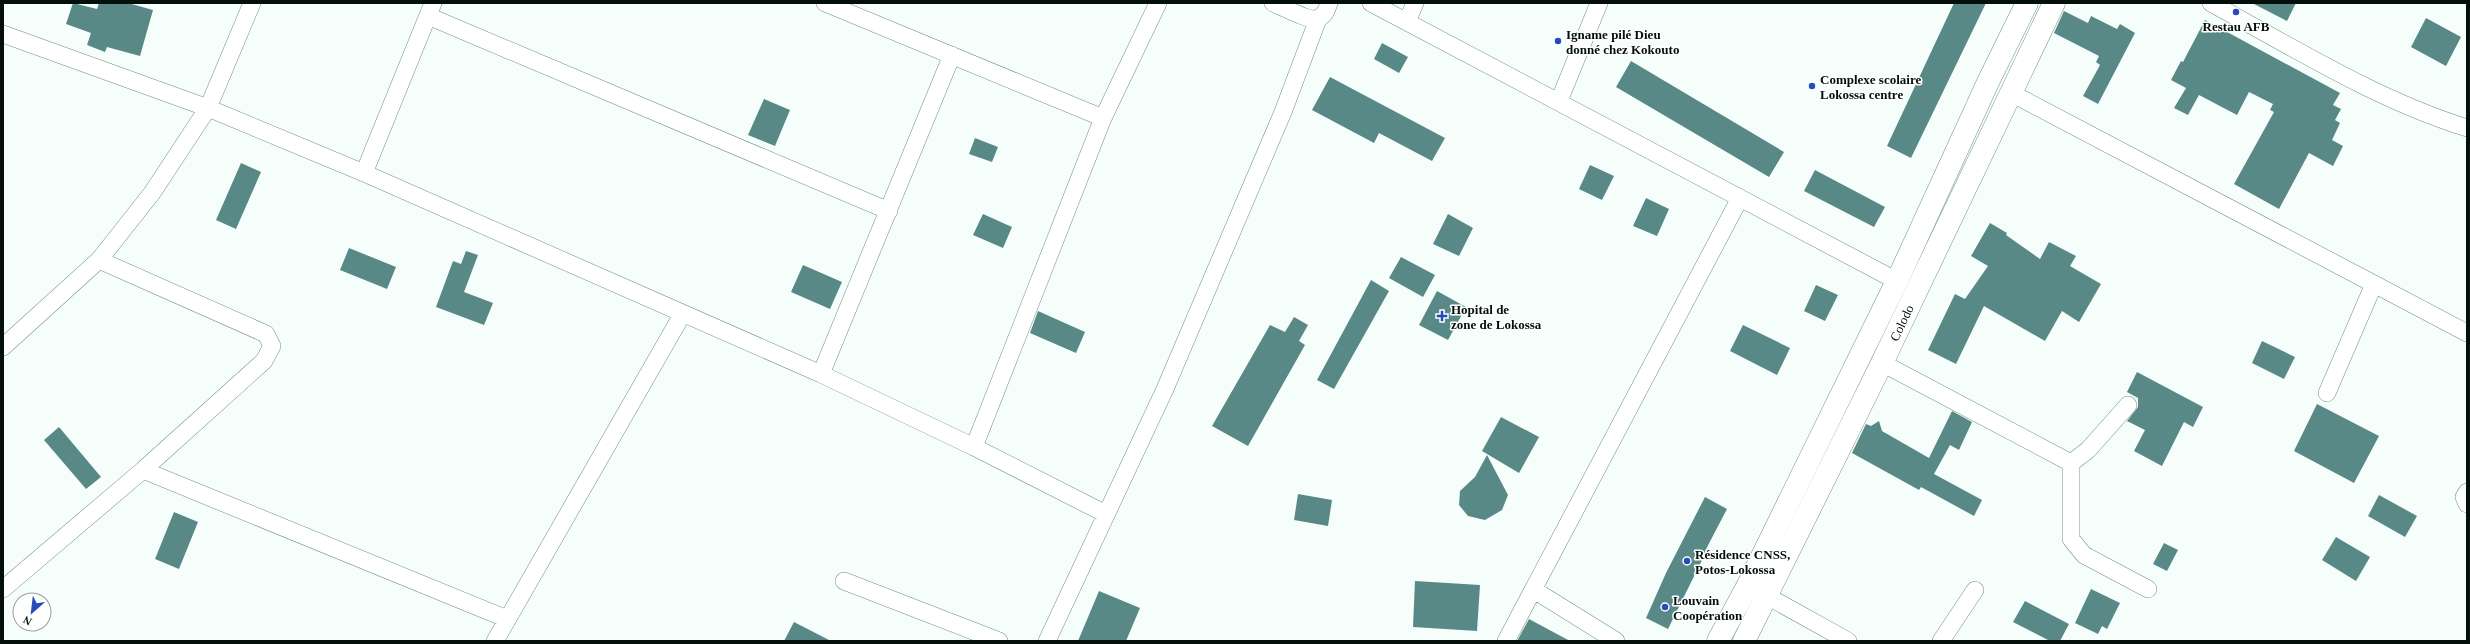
<svg xmlns="http://www.w3.org/2000/svg" width="2470" height="644" viewBox="0 0 2470 644" font-family="'Times New Roman',serif">
<style>
.building{fill:#598987}
.lines{fill:none;stroke-linecap:round;stroke-linejoin:round}
.minor-casing{stroke:#6e9388;stroke-width:18}
.primary-casing{stroke:#6e9388;stroke-width:23}
.minor{stroke:#fff;stroke-width:17}
.primary{stroke:#fff;stroke-width:22}
.poi-dot{fill:#264bba;stroke:#fff;stroke-width:1.5}
.labels{text-anchor:middle;stroke-width:3;stroke-linejoin:round;paint-order:stroke}
.poi-label{font-size:13px;font-weight:bold;fill:#030f0b;stroke:#fff;text-anchor:start}
.street-label{font-size:13px;fill:#030f0b;stroke:#fff}
</style>
<rect width="100%" height="100%" fill="#f6fefb"/>
<path class="building" d="M73,3L97,9L99,3H128L153,10L140,56L107,47L105,52L87,45L91,33L66,24Z
M1954,3H1986L1911,158L1887,146Z
M2252,3H2296L2287,21Z
M2064,11L2088,23L2091,16L2117,29L2120,24L2135,33L2098,104L2083,96L2100,65L2096,62L2099,56L2054,33Z
M2426,18L2461,37L2446,66L2411,47Z
M2205,20L2340,93L2333,105L2341,109L2335,120L2340,123L2332,140L2343,146L2333,166L2309,153L2279,209L2234,184L2274,112L2270,110L2273,104L2249,92L2237,115L2199,95L2188,115L2174,108L2186,88L2171,80L2181,61L2183,62Z
M1382,43L1408,57L1399,73L1374,59Z
M1631,61L1784,152L1769,177L1616,87Z
M1330,77L1445,138L1432,161L1379,133L1374,143L1312,110Z
M764,99L790,110L775,146L748,135Z
M975,138L998,147L992,162L969,154Z
M241,163L261,172L236,229L216,220Z
M1590,165L1614,176L1602,200L1579,189Z
M1815,170L1885,207L1874,227L1804,191Z
M1646,198L1669,209L1657,236L1633,226Z
M983,214L1012,227L1003,248L973,235Z
M1448,214L1473,228L1459,256L1433,244Z
M1990,223L2007,233L2006,235L2040,259L2049,242L2076,256L2070,266L2101,284L2079,322L2062,311L2045,341L1984,306L1956,364L1928,350L1955,294L1965,299L1988,266L1971,256Z
M349,248L396,267L387,289L340,270Z
M466,251L478,255L464,292L493,303L484,325L436,307L453,261L461,264Z
M1401,257L1435,275L1423,297L1389,278Z
M803,265L842,282L830,309L791,292Z
M1371,280L1389,291L1334,389L1317,380Z
M1816,285L1838,295L1825,321L1804,311Z
M1437,291L1466,307L1448,340L1419,325Z
M1038,311L1085,332L1076,353L1030,333Z
M1294,317L1308,325L1299,341L1305,345L1248,446L1212,426L1270,325L1285,332Z
M1743,325L1790,348L1777,375L1730,351Z
M2262,341L2295,357L2284,379L2252,363Z
M2137,372L2203,407L2193,427L2184,422L2162,466L2134,451L2145,430L2127,421L2138,407V398L2127,392Z
M2317,404L2379,436L2354,483L2294,451Z
M1952,411L1972,422L1959,450L1950,445L1934,474L1982,500L1974,516L1921,487L1919,490L1852,453L1866,424L1871,426L1879,421L1882,431L1929,458Z
M1501,417L1539,437L1519,473L1482,451Z
M59,427L101,477L86,489L44,440Z
M1487,455L1508,495L1502,510L1485,520L1468,516L1459,505L1460,491L1475,477Z
M1298,494L1332,500L1328,526L1294,520Z
M2379,495L2417,516L2405,537L2368,516Z
M1705,497L1727,509L1705,551L1706,552L1668,629L1646,618L1666,573Z
M174,512L198,522L179,569L155,559Z
M2336,537L2370,557L2356,581L2322,560Z
M2164,543L2178,550L2167,571L2153,564Z
M1415,581L1480,585L1477,631L1413,627Z
M2091,589L2120,603L2107,629L2102,626L2098,634L2075,623Z
M1099,591L1140,608L1126,641H1078Z
M2025,601L2069,624L2060,641H2050L2013,622Z
M1529,619L1570,641H1517Z
M794,622L831,641H784Z"/>
<g class="lines">
<g class="minor-casing">
<path id="minor" d="M825,3L1103,118
M1273,3C1283,7 1310,22 1318,18C1325,16 1327,9 1329,3
M1371,3L1897,281
M2211,3C2294,48 2377,100 2467,128
M428,16L889,211
M1407,22L1415,3
M3,34L208,108L364,173L821,374L974,447L1106,514
M2011,93L2374,284
M1559,101L1599,3
M364,173L433,3
M3,347L99,260L152,193L208,108L252,3
M1882,363L2071,463L2088,450L2128,405
M821,374L952,55
M2327,393L2374,284L2467,333
M974,447L1103,118L1158,3
M2071,463V539L2084,555L2148,589
M143,470L507,619
M2467,492L2464,497L2467,504
M844,581L999,641
M3,589L143,470L264,361L272,346L266,334L99,260
M1534,590L1616,641
M1767,596L1848,641
M495,641L682,315
M1047,641L1165,389L1283,112L1318,19
M1506,641L1740,198
M1941,641L1975,590"/>
</g>
<g class="primary-casing">
<g id="primary">
<path d="M1718,641L1748,585L1897,281L1989,80L2027,3"/>
<path id="s1" d="M1744,641L1882,363L2054,3"/>
</g>
</g>
<use href="#minor" class="minor"/>
<use href="#primary" class="primary"/>
</g>
<g class="poi-dot">
<circle cx="2236" cy="12" r="4"/>
<circle cx="1558" cy="41" r="4"/>
<circle cx="1812" cy="86" r="4"/>
<path d="M1440 310h4v4h4v4h-4v4h-4v-4h-4v-4h4z"/>
<circle cx="1687" cy="561" r="4"/>
<circle cx="1665" cy="607" r="4"/>
</g>
<g class="labels">
<g class="poi-label">
<text x="2236" y="31" text-anchor="middle">Restau AFB</text>
<text x="1566" y="39">Igname pilé Dieu<tspan x="1566" dy="15">donné chez Kokouto</tspan></text>
<text x="1820" y="84">Complexe scolaire<tspan x="1820" dy="15">Lokossa centre</tspan></text>
<text x="1451" y="314">Hopital de<tspan x="1451" dy="15">zone de Lokossa</tspan></text>
<text x="1695" y="559">Résidence CNSS,<tspan x="1695" dy="15">Potos-Lokossa</tspan></text>
<text x="1673" y="605">Louvain<tspan x="1673" dy="15">Coopération</tspan></text>
</g>
<g class="street-label">
<text dy="5" stroke="none"><textPath href="#s1" startOffset="355">Colodo</textPath></text>
</g>
</g>
<rect width="2470" height="644" fill="none" stroke="#030f0b" stroke-width="8"/>
<g transform="translate(32 612) rotate(208)"><circle r="19" fill="#ffffff" stroke="#9a9f9d"/>
<path d="M0-3L7 15L0 10L-7 15Z" fill="#264bba"/>
<text y="-6" font-size="11" font-weight="bold" text-anchor="middle" fill="#030f0b">N</text>
</g>
</svg>
